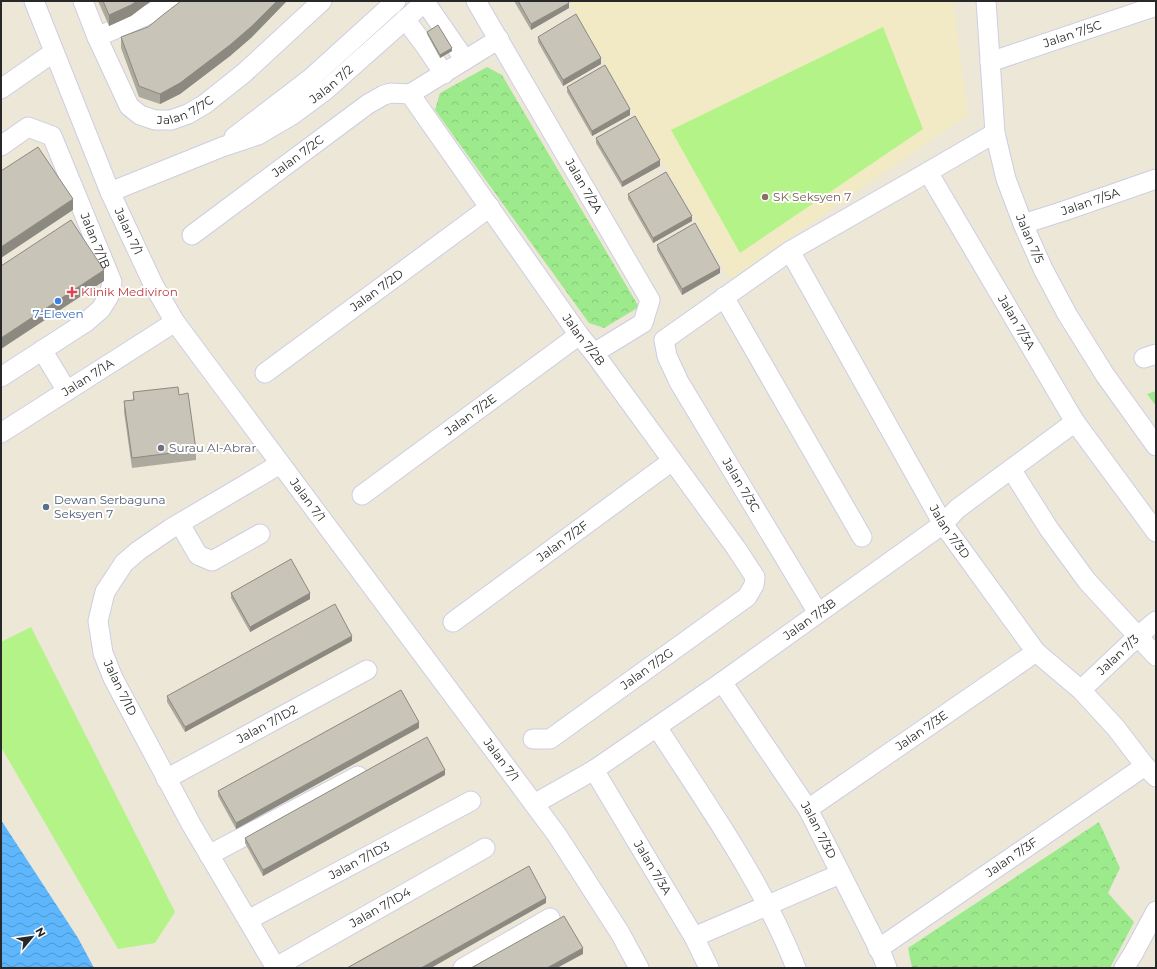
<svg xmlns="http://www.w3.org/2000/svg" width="1157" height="969" viewBox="0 0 1157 969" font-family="Montserrat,sans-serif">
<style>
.education{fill:#f1eac5}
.park{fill:url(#park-crowns)}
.pitch{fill:#b3f387}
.water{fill:url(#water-waves)}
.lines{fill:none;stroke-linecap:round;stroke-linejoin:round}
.minor-casing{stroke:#cdcde3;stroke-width:21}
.minor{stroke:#fff;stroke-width:19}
.wall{fill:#aca99e}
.shaded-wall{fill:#8c8981}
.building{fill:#c8c4b8;stroke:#8c8981}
.education-dot{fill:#8d6e63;stroke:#fff;stroke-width:1.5}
.health-dot{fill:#e0444e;stroke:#fff;stroke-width:1.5}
.shop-dot{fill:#3f7fe0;stroke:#fff;stroke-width:1.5}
.worship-dot{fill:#6b7280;stroke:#fff;stroke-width:1.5}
.service-dot{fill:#5c6f8a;stroke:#fff;stroke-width:1.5}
.labels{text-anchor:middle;stroke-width:4;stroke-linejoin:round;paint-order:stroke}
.street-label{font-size:12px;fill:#282828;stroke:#fff}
.education-label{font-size:12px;fill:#785e54;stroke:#fff;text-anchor:start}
.health-label{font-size:12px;fill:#be3a42;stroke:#fff;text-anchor:start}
.shop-label{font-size:12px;fill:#366cbe;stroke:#fff}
.worship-label{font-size:12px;fill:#5b616d;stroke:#fff;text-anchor:start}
.service-label{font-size:12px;fill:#4e5e75;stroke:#fff;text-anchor:start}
</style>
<defs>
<pattern id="park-crowns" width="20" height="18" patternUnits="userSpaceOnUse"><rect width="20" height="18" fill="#9dea8d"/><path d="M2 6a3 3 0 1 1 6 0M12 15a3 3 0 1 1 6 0" fill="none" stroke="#87c97a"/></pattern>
<pattern id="water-waves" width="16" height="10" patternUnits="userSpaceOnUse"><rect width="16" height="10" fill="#5eb7fc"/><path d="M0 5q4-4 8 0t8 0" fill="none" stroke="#4e95cc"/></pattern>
</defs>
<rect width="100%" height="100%" fill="#ede7d8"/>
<path class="education" d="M569,1H953L968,115L730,279Z"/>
<path class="park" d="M487,67L502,75L639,307L604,328L589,323L435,110L440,93Z
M1156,391V406L1147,394Z
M1099,822L1120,868L1108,893L1134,922L1110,968H912L908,948Z"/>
<path class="pitch" d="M883,27L923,129L740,253L671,130Z
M31,627L175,912L155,943L118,949L1,747V642Z"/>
<path class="water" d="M1,820L78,938L94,968H1Z"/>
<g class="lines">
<g class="minor-casing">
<g id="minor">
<path id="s1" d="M34,1L110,192L154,286L175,322L557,835L620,933L639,968"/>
<path id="s2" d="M83,1L97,37L129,106L140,115L155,120H171L188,114L205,104L244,73L322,1"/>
<path id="s3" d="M476,1L650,300L643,323L594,353"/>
<path id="s4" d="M986,1L995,133L1006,179L1023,224L1043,269L1067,314L1105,375L1156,446"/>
<path d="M425,2L465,60"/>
<path d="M405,19L426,47L444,74"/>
<path d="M97,37L152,13L170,1"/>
<path id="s5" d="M990,62L1156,6"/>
<path d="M1,89L54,52"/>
<path id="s6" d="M410,94L579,335L594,353L736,548L755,577L754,585L747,597L550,739H533"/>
<path d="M410,94L499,39"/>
<path id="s7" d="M995,133L928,172L1075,422L1156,532"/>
<path d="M234,137L311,78L396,1"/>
<path id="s8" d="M1,146L28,127L52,136L112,282L109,296L101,309L86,322L1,377"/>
<path id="s9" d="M110,192L222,147L258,135L292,115L327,89L426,1"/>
<path id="s10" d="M1023,224L1064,211L1156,179"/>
<path id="s11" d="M192,235L368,104L384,95L391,93L410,94"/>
<path id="s12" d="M790,251L943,524L1036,652L1081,690L1116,728L1145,766L1156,777"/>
<path d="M724,297L862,537"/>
<path d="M42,350L67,391"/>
<path d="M1144,358L1156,354"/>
<path id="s13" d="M265,373L490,207"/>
<path id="s14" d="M1,433L175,322"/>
<path d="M1011,469L1049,529L1087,581L1156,656"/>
<path id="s15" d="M362,495L579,335"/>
<path d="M180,524L198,555L212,561L260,534"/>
<path d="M818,613L679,382L667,356L664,340L790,251L928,172"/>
<path id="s16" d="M453,622L672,461"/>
<path id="s17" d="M722,682L808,809L882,955L887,968"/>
<path id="s18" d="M1081,690L1137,637L1156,621"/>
<path d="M657,727C707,805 762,881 796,968"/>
<path id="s19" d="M594,770L694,937L709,968"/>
<path id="s20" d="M166,779L367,670"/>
<path id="s21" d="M534,804L594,770L722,682L943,524L957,509L1075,422"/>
<path id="s22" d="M808,809L1036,652"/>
<path d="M209,855L358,776"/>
<path id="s23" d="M248,920L471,801"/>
<path d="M694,937L840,874"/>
<path id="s24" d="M878,949L1145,766"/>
<path id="s25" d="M276,967L485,848"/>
<path d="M276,968L191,824L113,678L103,653L98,621L105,592L124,563L138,551L170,529L280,464"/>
<path d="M463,968L550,918"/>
<path d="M1124,968L1133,954L1156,911"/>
</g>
</g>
<use href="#minor" class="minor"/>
</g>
<path class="wall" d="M98,1H151L131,16L109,26Z
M514,1H568L569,8L531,30Z
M427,32L452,51L440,58L427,34Z
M121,37H252L230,56L180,94L160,104L139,97L121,48Z
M538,37L601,64L563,86L538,42Z
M567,87L630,115L592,136L567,92Z
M596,138L660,166L622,187L596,143Z
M628,194L692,221L653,243L628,199Z
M657,245L720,273L682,295L657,250Z
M133,392L179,395L196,450V460L132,468L124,412V401L133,400Z
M231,593L310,599L250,632L231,598Z
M352,641L185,732L167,702V696Z
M419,728L236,829L218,796V791Z
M445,775L263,876L245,843V838Z"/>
<path class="shaded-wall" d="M137,1H151L131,16L109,26V15Z
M277,1H287L252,37L230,56L180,94L160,104V94Z
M569,3V8L531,30V24Z
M452,48V51L440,58V55Z
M601,58V64L563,86V80Z
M630,109V115L592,136V131Z
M660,160V166L622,187V182Z
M73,199V210L1,258V247Z
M692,216V221L653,243V238Z
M720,268V273L682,295V289Z
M104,270V281L1,349V338Z
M310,593V599L250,632V627Z
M352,636V641L185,732V727Z
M419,722V728L236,829V823Z
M445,770V775L263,876V870Z
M546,898V903L431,968H421Z
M583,948V954L557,968H547Z"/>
<path class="building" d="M103,1H137L131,5L109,15Z
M181,1H277L252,26L230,45L180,83L160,94L139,86L121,37L148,27L164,14Z
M518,1H568L569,3L531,24Z
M576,14L601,58L563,80L538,37Z
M438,25L452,48L440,55L427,32Z
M605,65L630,109L592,131L567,87Z
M635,116L660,160L622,182L596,138Z
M38,147L73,199L1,247V171Z
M666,172L692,216L653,238L628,194Z
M71,220L104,270L1,338V266Z
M695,223L720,268L682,289L657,245Z
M178,387L179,395L188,393L196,450L132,458L124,401L134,400L133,392Z
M291,559L310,593L250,627L231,593Z
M335,604L352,636L185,727L167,696Z
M401,690L419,722L236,823L218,791Z
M427,737L445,770L263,870L245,838Z
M529,866L546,898L421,968H347Z
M564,916L583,948L547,968H471Z"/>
<circle class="education-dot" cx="765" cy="197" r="4"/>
<path class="health-dot" d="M70 286h4v4h4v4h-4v4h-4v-4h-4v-4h4z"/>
<circle class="shop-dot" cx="58" cy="301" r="4"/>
<circle class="worship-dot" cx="161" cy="448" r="4"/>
<circle class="service-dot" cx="46" cy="507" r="4"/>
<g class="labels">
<g class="street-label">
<text dy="4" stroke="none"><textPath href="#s5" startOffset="87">Jalan 7/5C</textPath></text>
<text dy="4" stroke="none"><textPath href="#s9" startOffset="248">Jalan 7/2</textPath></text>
<text dy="4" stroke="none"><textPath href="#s2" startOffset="177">Jalan 7/7C</textPath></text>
<text dy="4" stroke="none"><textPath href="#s11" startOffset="132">Jalan 7/2C</textPath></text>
<text dy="4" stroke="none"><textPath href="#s3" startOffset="214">Jalan 7/2A</textPath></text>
<text dy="4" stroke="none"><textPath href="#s10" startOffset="71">Jalan 7/5A</textPath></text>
<text dy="4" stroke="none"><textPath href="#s1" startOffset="249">Jalan 7/1</textPath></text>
<text dy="4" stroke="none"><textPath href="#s4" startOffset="244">Jalan 7/5</textPath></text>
<text dy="4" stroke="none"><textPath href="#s8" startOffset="172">Jalan 7/1B</textPath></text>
<text dy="4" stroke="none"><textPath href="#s13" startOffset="139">Jalan 7/2D</textPath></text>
<text dy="4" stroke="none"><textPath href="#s7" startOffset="252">Jalan 7/3A</textPath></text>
<text dy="4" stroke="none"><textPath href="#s6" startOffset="301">Jalan 7/2B</textPath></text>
<text dy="4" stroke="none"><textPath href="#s14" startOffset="103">Jalan 7/1A</textPath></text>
<text dy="4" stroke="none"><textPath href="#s15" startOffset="135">Jalan 7/2E</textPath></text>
<text transform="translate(741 485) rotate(59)" y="4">Jalan 7/3C</text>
<text dy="4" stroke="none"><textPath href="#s1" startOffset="573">Jalan 7/1</textPath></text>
<text dy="4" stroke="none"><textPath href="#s12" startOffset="323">Jalan 7/3D</textPath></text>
<text dy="4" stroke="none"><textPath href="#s16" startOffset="136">Jalan 7/2F</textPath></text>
<text dy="4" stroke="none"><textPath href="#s21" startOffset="332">Jalan 7/3B</textPath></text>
<text dy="4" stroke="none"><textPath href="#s18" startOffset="51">Jalan 7/3</textPath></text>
<text transform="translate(647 669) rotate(-36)" y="4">Jalan 7/2G</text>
<text transform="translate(120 688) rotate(64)" y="4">Jalan 7/1D</text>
<text dy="4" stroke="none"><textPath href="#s20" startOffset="115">Jalan 7/1D2</textPath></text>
<text dy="4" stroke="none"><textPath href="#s22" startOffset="138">Jalan 7/3E</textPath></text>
<text dy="4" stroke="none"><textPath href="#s1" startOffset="897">Jalan 7/1</textPath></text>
<text dy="4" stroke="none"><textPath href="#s17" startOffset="177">Jalan 7/3D</textPath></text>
<text dy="4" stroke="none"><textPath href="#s24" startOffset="162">Jalan 7/3F</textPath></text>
<text dy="4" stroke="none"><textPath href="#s23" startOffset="126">Jalan 7/1D3</textPath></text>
<text dy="4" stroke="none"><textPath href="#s19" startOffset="114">Jalan 7/3A</textPath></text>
<text dy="4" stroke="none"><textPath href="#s25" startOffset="120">Jalan 7/1D4</textPath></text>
</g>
<g class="education-label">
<text x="773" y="201">SK Seksyen 7</text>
</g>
<g class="health-label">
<text x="81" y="296">Klinik Mediviron</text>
</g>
<g class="shop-label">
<text x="58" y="318">7-Eleven</text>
</g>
<g class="worship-label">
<text x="169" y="452">Surau Al-Abrar</text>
</g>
<g class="service-label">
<text x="54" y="504">Dewan Serbaguna<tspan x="54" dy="14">Seksyen 7</tspan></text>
</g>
</g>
<rect width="1157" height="969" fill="none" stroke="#282828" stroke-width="4"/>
<g transform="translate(32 937) rotate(61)" stroke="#ffffff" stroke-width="3" paint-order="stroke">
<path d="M0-3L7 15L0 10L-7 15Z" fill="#282828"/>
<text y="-6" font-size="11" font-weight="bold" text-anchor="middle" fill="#282828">N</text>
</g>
</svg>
